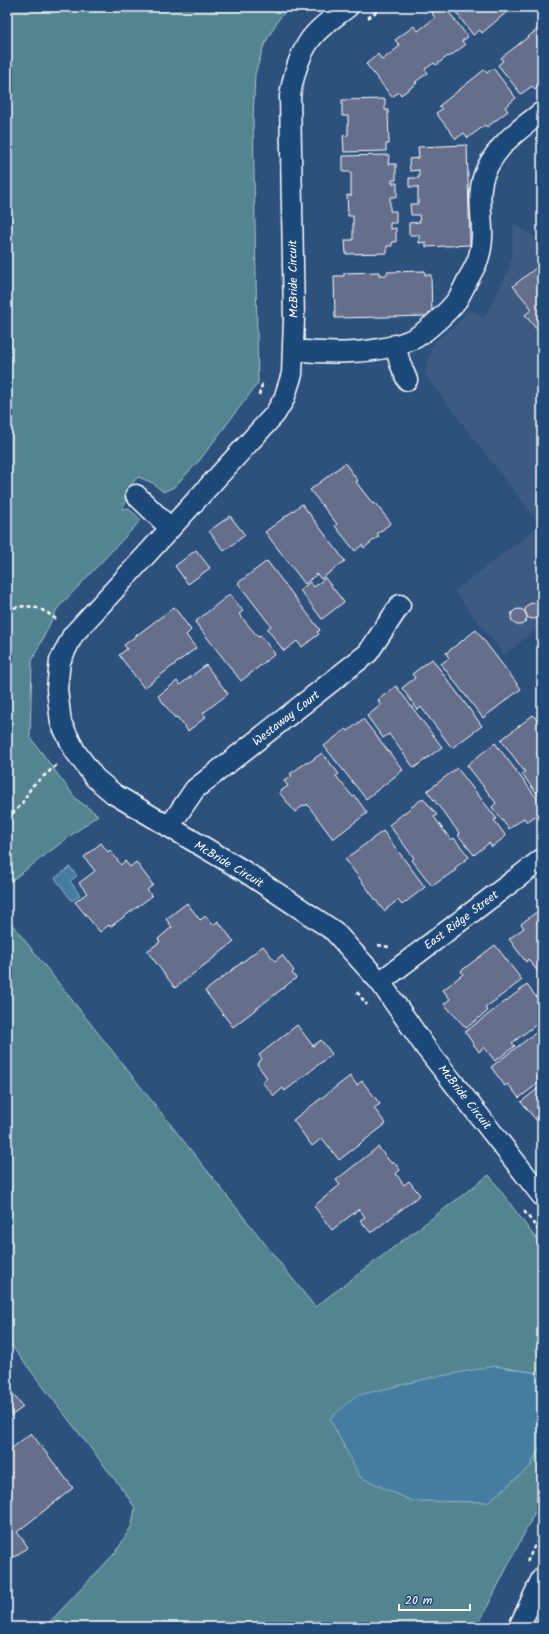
<svg xmlns="http://www.w3.org/2000/svg" width="549" height="1634" viewBox="0 0 549 1634" font-family="Kalam,sans-serif">
<style>
.built{fill:#3e5a81}
.green{fill:#53848f;stroke:#a9c2c7}
.water{fill:#457da1;stroke:#8fb1c7}
.building{fill:#666e8b;stroke:#fff}
.lines{fill:none;stroke-linecap:round;stroke-linejoin:round}
.street-casing{stroke:#fff;stroke-width:23}
.path{stroke:#fff;stroke-width:2.5;stroke-dasharray:4 3;stroke-linecap:butt}
.street{stroke:#1f4a7a;stroke-width:20}
.labels{text-anchor:middle;stroke-width:4;stroke-linejoin:round;paint-order:stroke}
.street-label{font-size:12px;fill:#fff;stroke:#1f4a7a}
</style>
<rect width="100%" height="100%" fill="#2d517d"/>
<filter id="ink" filterUnits="userSpaceOnUse"><feTurbulence type="fractalNoise" baseFrequency=".025" numOctaves="2"/><feDisplacementMap in="SourceGraphic" scale="8" xChannelSelector="R" yChannelSelector="G"/><feConvolveMatrix kernelMatrix="1 2 1 2 8 2 1 2 1" color-interpolation-filters="sRGB"/></filter>
<g filter="url(#ink)">
<path class="built" d="M514,224L539,239L542,236V625L504,655L454,591L540,525L425,375L433,343L456,325L469,310L484,318L507,273L512,255Z"/>
<path class="green" d="M7,7H289L278,20L264,45L255,74L253,119L258,383L199,461L174,487L163,492L153,483L138,477L126,490L125,504L122,509L128,508L141,520L57,609L32,661L30,737L76,799L98,815L7,884Z
M7,918L315,1307L489,1175L542,1247V1374L495,1366L530,1467L542,1441V1504L535,1512L477,1627H45L116,1552L132,1525L135,1508L126,1494L7,1340Z"/>
<path class="water" d="M70,867L77,876L70,881L80,895L72,901L55,878Z
M495,1366L542,1374V1441L530,1467L488,1502L412,1501L360,1477L330,1419L355,1396L430,1378Z"/>
<path class="building" d="M440,7H445L468,37L462,41L465,45L449,57L448,56L436,65L434,63L425,69L428,73L415,82L417,83L401,95L399,92L392,97L366,64L378,54L382,60L400,46L395,40L414,26L418,31L435,18L432,13Z
M452,7H506L509,10L482,33L480,30L473,35Z
M542,26V84L535,90L532,86L521,94L498,65L503,61L501,58Z
M493,68L516,98L505,107L508,111L487,127L485,125L468,138L464,133L456,139L436,113L442,109L439,106L484,70L487,73Z
M385,99V110H388L389,144H386V151L344,152L343,136L348,135V116H342V100Z
M467,145L470,245L426,247V242L419,243V235H409V223L420,222L419,215H411L410,204H418V187H409V178H419V170L410,171L409,159L419,158L418,147Z
M389,155L388,164H396V180H392V183H397V197H390V211H396V223H390V229L396,228V242H392V246H387V253L346,254L345,240H353V216H348L347,195L351,196V172H343V156Z
M542,263V336L525,315L532,309L513,286Z
M425,271V275H431L432,316L335,318L334,276H344V273L379,272V275H387V272Z
M345,463L358,481L356,482L373,504L375,503L391,523L377,534L379,536L364,548L362,545L355,551L335,526L337,524L310,490Z
M302,504L345,561L321,579L317,574L305,584L265,532Z
M230,516L245,535L224,551L209,531Z
M196,550L210,568L188,584L175,566Z
M267,561L320,630L317,632L319,634L302,647L297,641L284,651L267,629L271,626L238,583Z
M325,578L344,602L322,619L300,590L310,582L314,587Z
M230,594L243,611L239,614L258,637L260,635L275,654L241,681L195,622Z
M525 611a8 8 0 1 1 16 0a8 8 0 1 1-16 0Z
M174,607L191,630L186,635L196,648L144,688L119,655L127,649L124,645Z
M511 617a8 8 0 1 1 16 0a8 8 0 1 1-16 0Z
M476,630L521,689L483,718L441,664L449,658L446,653Z
M432,659L482,726L452,748L421,707L418,710L402,688L415,678L412,674Z
M206,665L228,694L203,713L206,717L188,731L177,717L175,718L158,696L177,681L180,685Z
M396,686L442,747L414,768L389,734L383,738L367,716L381,705L378,700Z
M533,715L542,727V792L538,795L522,774L525,772L501,740Z
M363,719L403,770L366,799L324,746L346,729L348,731Z
M495,743L542,805L541,809L542,811L527,822L524,818L509,829L492,807L496,803L467,765Z
M322,753L339,774L336,776L353,797L355,796L367,813L333,839L307,804L305,806L304,805L295,812L279,792L288,786L284,781L292,776L290,774L307,762L308,763Z
M457,768L497,819L494,820L506,836L492,847L489,843L474,855L458,835L460,834L427,791Z
M423,798L437,815L434,817L451,840L454,838L469,857L455,868L456,870L432,886L412,860L414,858L389,825Z
M383,831L425,887L402,905L398,900L384,911L345,859Z
M101,843L108,852L110,850L121,865L125,861L130,867L136,862L153,885L147,890L152,896L110,927L109,925L100,932L75,902L87,893L79,883L95,871L84,857Z
M187,903L200,920L206,916L213,925L218,921L234,942L175,988L147,951L160,942L158,939L172,927L166,919Z
M539,910L542,914V977L528,959L526,962L509,939L524,928L521,924Z
M495,945L522,980L485,1008L488,1011L466,1028L444,1004L450,999L443,990L463,974L461,971Z
M263,946L275,961L282,955L294,971L292,973L296,978L233,1027L205,991Z
M527,985L536,997L538,995L542,1000V1020L512,1043L515,1046L495,1061L484,1047L479,1052L465,1032Z
M297,1025L313,1046L321,1040L332,1054L285,1091L283,1088L274,1096L262,1082L267,1078L257,1064L262,1059L259,1055Z
M542,1028V1073L537,1077L540,1082L519,1098L508,1084L505,1086L491,1067Z
M350,1076L357,1085L362,1081L380,1104L374,1108L386,1124L339,1160L322,1138L312,1146L293,1120Z
M542,1085V1117L537,1121L521,1102Z
M378,1147L392,1164L394,1162L400,1170L396,1174L404,1185L409,1181L420,1195L371,1233L360,1220L365,1217L359,1209L332,1230L314,1206L340,1185L336,1180Z
M7,1387L23,1407L7,1419Z
M31,1433L73,1488L17,1532L28,1547L7,1562V1452Z"/>
<g class="lines">
<g class="street-casing">
<path id="street" d="M348,7C335,17 319,27 310,40C298,57 293,77 290,96L294,319L292,374L284,399L275,414L73,635L60,661L57,689L61,723L75,751L95,778L114,794L244,871L334,931L380,982L426,1048L542,1196
M395,345L400,363L407,380
M293,350C329,354 381,355 415,338C427,331 449,311 457,300C461,294 464,287 467,281C471,273 477,265 479,256C488,228 473,197 486,170C498,144 521,128 542,112
M136,495L170,528
M169,827L195,789L368,653L400,605
M380,982L542,859
M519,1627L542,1578"/>
</g>
<path class="path" d="M368,18L382,7
M259,395L262,385L265,386
M7,610C27,602 42,607 58,621
M7,819L21,805L32,786L58,764
M378,945L389,947
M357,992L367,1005
M524,1211L542,1235
M527,1562L542,1530"/>
<use href="#street" class="street"/>
</g>
</g>
<g class="labels">
<g class="street-label">
<text transform="translate(293 279) rotate(-91)" y="4">McBride Circuit</text>
<text transform="translate(286 718) rotate(-38)" y="4">Westaway Court</text>
<text transform="translate(229 864) rotate(31)" y="4">McBride Circuit</text>
<text transform="translate(461 920) rotate(-37)" y="4">East Ridge Street</text>
<text transform="translate(465 1097) rotate(52)" y="4">McBride Circuit</text>
</g>
</g>
<rect width="549" height="1634" fill="none" stroke="#1f4a7a" stroke-width="24"/>
<rect x="12" y="12" width="525" height="1610" fill="none" stroke="#fff" stroke-width="1.5" filter="url(#ink)"/>
<path d="M399 1604v6h71v-6" fill="none" stroke="#ffffff" stroke-width="2"/>
<text x="405" y="1604" font-size="12" fill="#ffffff" stroke="#1f4a7a" stroke-width="3" paint-order="stroke">20 m</text>
</svg>
